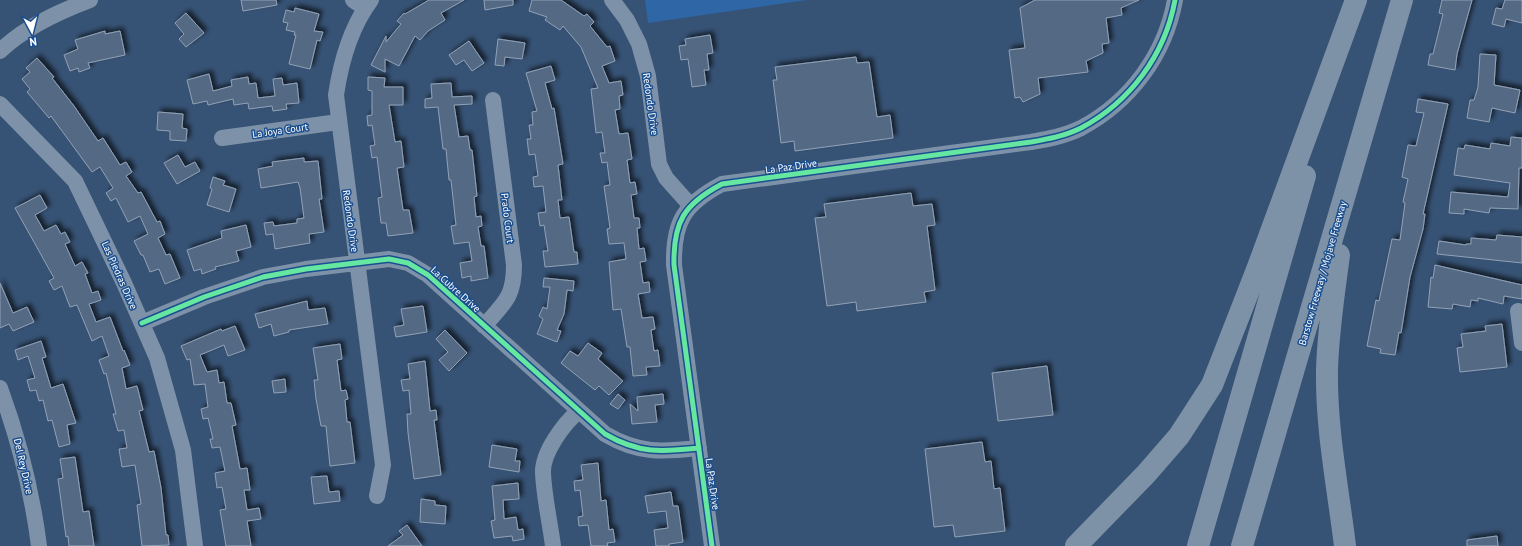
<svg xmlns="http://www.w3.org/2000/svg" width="1522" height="546" viewBox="0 0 1522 546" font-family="'PT Sans',sans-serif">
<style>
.green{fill:#2f66a5}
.building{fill:#526984;stroke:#92a2b6;filter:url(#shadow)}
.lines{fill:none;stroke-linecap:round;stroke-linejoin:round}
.minor{stroke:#7d92a8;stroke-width:16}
.highway{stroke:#7e92a7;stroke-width:22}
.cycleway-casing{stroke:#1b4f8f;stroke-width:8}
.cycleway{stroke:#66e7a1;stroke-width:5}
.labels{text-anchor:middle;stroke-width:3;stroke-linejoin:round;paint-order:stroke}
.street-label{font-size:10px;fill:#fff;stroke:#1b4f8f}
</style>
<defs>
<filter id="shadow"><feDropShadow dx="3.5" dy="-3.5" stdDeviation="2" flood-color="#0009"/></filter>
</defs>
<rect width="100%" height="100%" fill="#365274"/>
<path class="green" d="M645,0H807L648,23Z"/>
<path class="building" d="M241,0H276L277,5L243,11Z
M429,0H464L441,13L445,20L428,31L420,40L415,36L399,66L385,59V72L371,65L386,36V42L401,24L397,21L404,13L405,14Z
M484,0H513V5L485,10Z
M532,0H561L584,16L587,14L594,22L590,26L607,47L610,46L615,61L602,66L609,83L621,81L623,95L619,96L620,109L615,110L619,134L628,133L632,159L627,160L630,183L635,182L637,194L631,195L634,218H639L640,228H637L639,249L644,248L646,261L640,262L643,283L649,282L650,292L638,294L642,318L653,317L655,329L651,330L654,351L658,350L660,366L646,367L647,375L633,376L630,347H627L621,309L613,310L609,262L626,259L624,243L609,244L607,229L610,228L604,186L610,185L607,162L602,163L600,153H605L602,132L596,133L591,89L598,88L581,47L563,26L560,30L545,20L547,17L529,11Z
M1035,0H1139L1121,8L1122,15L1106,18L1109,43L1102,44L1103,53L1086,61L1088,72L1038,78L1040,94L1023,102L1020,97L1015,98L1009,50L1025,48L1020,8Z
M1442,0H1472L1457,54L1455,70L1428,65L1430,54H1433L1443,14L1439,13Z
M1505,0H1522V23L1506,19L1504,27L1492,24L1496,8L1502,9Z
M295,8L319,14L314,31L323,32L320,41L317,40L310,69L289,64L296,35H294L295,32L286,30L288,23L283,22L286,10L294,12Z
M186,13L204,33L186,47L179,39L184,34L175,23Z
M105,31V34L120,31L125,55L88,63L90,68L79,72L78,68L70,71L64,55L78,49L75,40Z
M710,35L713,53L707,54L709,70H704L706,85L692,87L688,59L681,60L679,46L686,45L685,39Z
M498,39L525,43L522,59L505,57L504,66L495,65Z
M469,41L484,63L472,71L464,60L456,65L449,55Z
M1480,54L1496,55L1494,85L1520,90L1515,113L1492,108L1489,122L1467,118L1470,100H1474L1478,87Z
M856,57L857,63L869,62L877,117L890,115L893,138L795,151L794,141L781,143L773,80H777L775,67Z
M37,58L54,77L52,78L74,106L98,141L103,138L120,165L126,162L132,172L126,176L138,193L141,192L157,222L160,221L165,234L158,238L166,255L170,254L180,278L165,284L159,269L150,272L143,255H141L134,241L148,234L140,216L128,222L116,198L111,201L106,193L113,188L100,167L92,172L51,116L49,118L27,92L30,89L22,79L30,72L26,68Z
M551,66L555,80L545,83L552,109L554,108L563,164L558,165L562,200H558L560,218L569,217L574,252H577L578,264L545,267L543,251H548L544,225L540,226L538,213L546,212L543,186L534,187L533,177L538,176L535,154L529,155L527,139H531L529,125H533L532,112L537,111L526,73Z
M209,74L213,91L232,86L231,80L248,77L249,84L256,83L258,98L275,96L273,79L282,78L283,85L297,83L299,103L286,104L287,109L273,111L272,106L249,109L248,103L234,105L233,99L208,105L207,101L193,104L187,80Z
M368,77L385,78L384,87H403V105H389L395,142L401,141L404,167L397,168L403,210H409L413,233L388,236L386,223H381L378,198L382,197L377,157L372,158L370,146L375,145L372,125L368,126L367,116L372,115V91L368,90Z
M451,83L452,97L472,96V104L454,105L459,137L468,136L470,150H472L477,196L474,197L476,217L481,216L482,226L478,227L481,246H484L488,278L471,281V276L462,278L460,263L472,261L469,242L454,244L451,226L456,225L451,180H449L446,149H443L438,107L425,108V99L432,98L431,84Z
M1418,99L1448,104L1423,214H1425L1423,229L1410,277L1401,333L1399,332L1395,355L1380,353L1381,349L1367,346L1376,300L1379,301L1392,239L1400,240L1405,203L1403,202L1408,179L1402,177L1408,145L1416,146L1424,113L1416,112Z
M158,112L183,114L182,128L187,129L186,141L170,140V131L157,130Z
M1511,137L1522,138V168H1519L1518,209L1490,208L1489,213L1464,209V214L1449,213L1451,192L1508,197L1510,183L1454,175L1458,148L1464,149L1465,145L1490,149L1491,143L1510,146Z
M178,155L185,167L195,162L200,171L177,184L164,163Z
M304,158V162L318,161L322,199H319L324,232L309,234L310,243L275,249L273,234L266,235L264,223L273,222L274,226L297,223V219L304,218L300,188L298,182L261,188L258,169L273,166L272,162Z
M213,177L225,181L223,185L236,189L229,212L207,205L212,189L210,188Z
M911,193L913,206L932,204L935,225L927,226L935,290L924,292L926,302L857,311L856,302L827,306L815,218L826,217L824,204Z
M40,195L47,208L35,215L44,231L56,225L61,234L65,232L70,242L65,244L75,266L82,262L88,273L85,274L92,293L98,291L101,300L89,304L96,322L110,317L123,351L124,350L130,365L122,368L126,389L137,386L143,410L139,411L149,452L154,451L161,488L166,535H168L169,545L142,546L137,505L141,504L135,465L122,467L119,449L127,448L124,430L118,431L113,414H116L106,373L104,374L99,360L109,356L102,336L92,341L77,305L70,307L62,286L54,290L49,281L54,278L15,208Z
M246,225L251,247L236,251L239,261L215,267L216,269L202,274L201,269L194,271L187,250L222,238L221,231Z
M1497,235L1522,237V263L1437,254L1439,241L1466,245V244H1471V238L1496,240Z
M1435,265L1522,285V299L1504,296L1503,304L1478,298V301L1471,300L1470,307L1453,304L1452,309L1428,307L1431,277L1433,278Z
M544,278L574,281L573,291L567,290L564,314L557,330L561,331L557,342L537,334L543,319L539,316L543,307L547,309L550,287H543Z
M0,283L13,313L27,307L34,322L13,331L9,324L0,328Z
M307,301L308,310L325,308L328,324L289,330V332L274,336L271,324L259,328L255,314Z
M423,306L427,332L396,337L394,327L404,325L401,309Z
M1502,324L1507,367L1460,372L1457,348L1463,347L1461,334L1486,331L1485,326Z
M235,326L245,350L228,356L224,345L200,355L207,372L217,370L219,383L224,382L227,403H231L236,425L232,426L240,469L247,468L250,490H244L247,510L259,508L261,519L247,521L251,546H226L220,510L226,509L222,487L217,488L215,473L225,471L220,447L212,448L210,439H213L208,418L203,419L201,409L208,407L205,384L194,385L190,359L187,360L181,346L221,329L222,331Z
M445,330L467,353L449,371L439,360L448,352L436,339Z
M41,341L46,357L42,358L51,388L63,384L76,423L67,425L70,444L59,447L52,420L48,421L43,400L39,401L36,390L30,391L27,380L35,378L28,356L18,360L15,350Z
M588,343L602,353L598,359L623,381L609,395L599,386L595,390L561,363L570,351L578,356Z
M340,344L342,359L337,360L341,391L346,390L348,399L345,400L347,422H350L355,463L330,466L326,426H321L316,399L314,380H318L313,348Z
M425,361L430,411L436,410L437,420H434L441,475L414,479L408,433L407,414H411L409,390L403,391L401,380L410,379L408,364Z
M1047,366L1053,415L998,421L992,373Z
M285,379L286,392L274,393L272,381Z
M618,394L625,400L618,409L610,404Z
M663,394L664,404L655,405L657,422L632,424L630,404L638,411L637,397Z
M982,442L985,462L991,461L994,489L1000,488L1005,531L955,537L953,525L934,527L925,449Z
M492,445L517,449L515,461H520L519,472L489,467Z
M75,457L83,512L89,511L94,546H69L68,536L66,537L58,479L63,478L60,459Z
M598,463L601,501L606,500L609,530L613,529L615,542L607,543L608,546H591L588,525L579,526L578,517L583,516L580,490L575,491L574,481L583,480L581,465Z
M327,476L329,492L339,491L340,501L314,504L311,477Z
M518,483L519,499L503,500L504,519L516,517L518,530L523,529L524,539L513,541L512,536L494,538L491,521L495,520L492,486Z
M671,492L673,506H678L683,542L669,544V546H656L654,530L668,528L666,511L648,513L645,496Z
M421,499L435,501V505L446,506L445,524L420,522Z
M407,525L422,546H388L403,535L399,531Z
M1497,536L1498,546H1467V540Z"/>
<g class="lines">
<path class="minor" d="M353,0L365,8
M371,0C350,28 341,61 336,95L383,465L377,496
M612,0L627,20L639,44L648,76L659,164L666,178L690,205
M0,51C25,27 58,12 90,0
M0,104L75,181L124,283L157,358L183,450L195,546
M222,138L338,122
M1518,311L1522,343
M142,323L204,297L263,277L306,269L389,259L408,263L428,275L605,434C639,454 662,452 699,448
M484,326C504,303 514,298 514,265L493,100
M0,388C19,440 32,491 39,546
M553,546C550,522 544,497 543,473C542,453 564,423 579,411
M712,546L674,265C673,222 684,204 722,184L1031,142C1048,139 1065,136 1081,128C1130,102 1165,55 1175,0"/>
<path class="highway" d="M1339,255C1334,293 1328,331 1327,370C1326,429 1338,488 1345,546
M1076,546L1146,474L1179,436L1212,385L1258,267L1356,0
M1198,546L1305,176
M1242,546L1402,0"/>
<g class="cycleway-casing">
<path id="cycleway" d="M142,323L204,297L263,277L306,269L389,259L408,263L428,275L605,434C639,454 662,452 699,448
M712,546L674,265C673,222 684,204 722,184L1031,142C1048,139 1065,136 1081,128C1130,102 1165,55 1175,0"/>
</g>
<use href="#cycleway" class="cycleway"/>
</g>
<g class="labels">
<g class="street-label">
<text transform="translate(651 104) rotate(82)" y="4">Redondo Drive</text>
<text transform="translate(280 130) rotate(-8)" y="4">La Joya Court</text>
<text transform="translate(791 166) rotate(-8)" y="4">La Paz Drive</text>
<text transform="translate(508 218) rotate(83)" y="4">Prado Court</text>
<text transform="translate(351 221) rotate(82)" y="4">Redondo Drive</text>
<text transform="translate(1322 273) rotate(-74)" y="4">Barstow Freeway / Mojave Freeway</text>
<text transform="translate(120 275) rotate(66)" y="4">Las Piedras Drive</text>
<text transform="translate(456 289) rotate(42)" y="4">La Cubre Drive</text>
<text transform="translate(24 466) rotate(77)" y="4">Del Rey Drive</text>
<text transform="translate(713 484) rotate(82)" y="4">La Paz Drive</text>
</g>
</g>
<g transform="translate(32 32) rotate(173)" stroke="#1b4f8f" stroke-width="3" paint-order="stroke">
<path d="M0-3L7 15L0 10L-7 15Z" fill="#ffffff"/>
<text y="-6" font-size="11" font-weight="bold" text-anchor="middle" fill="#ffffff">N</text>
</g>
</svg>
